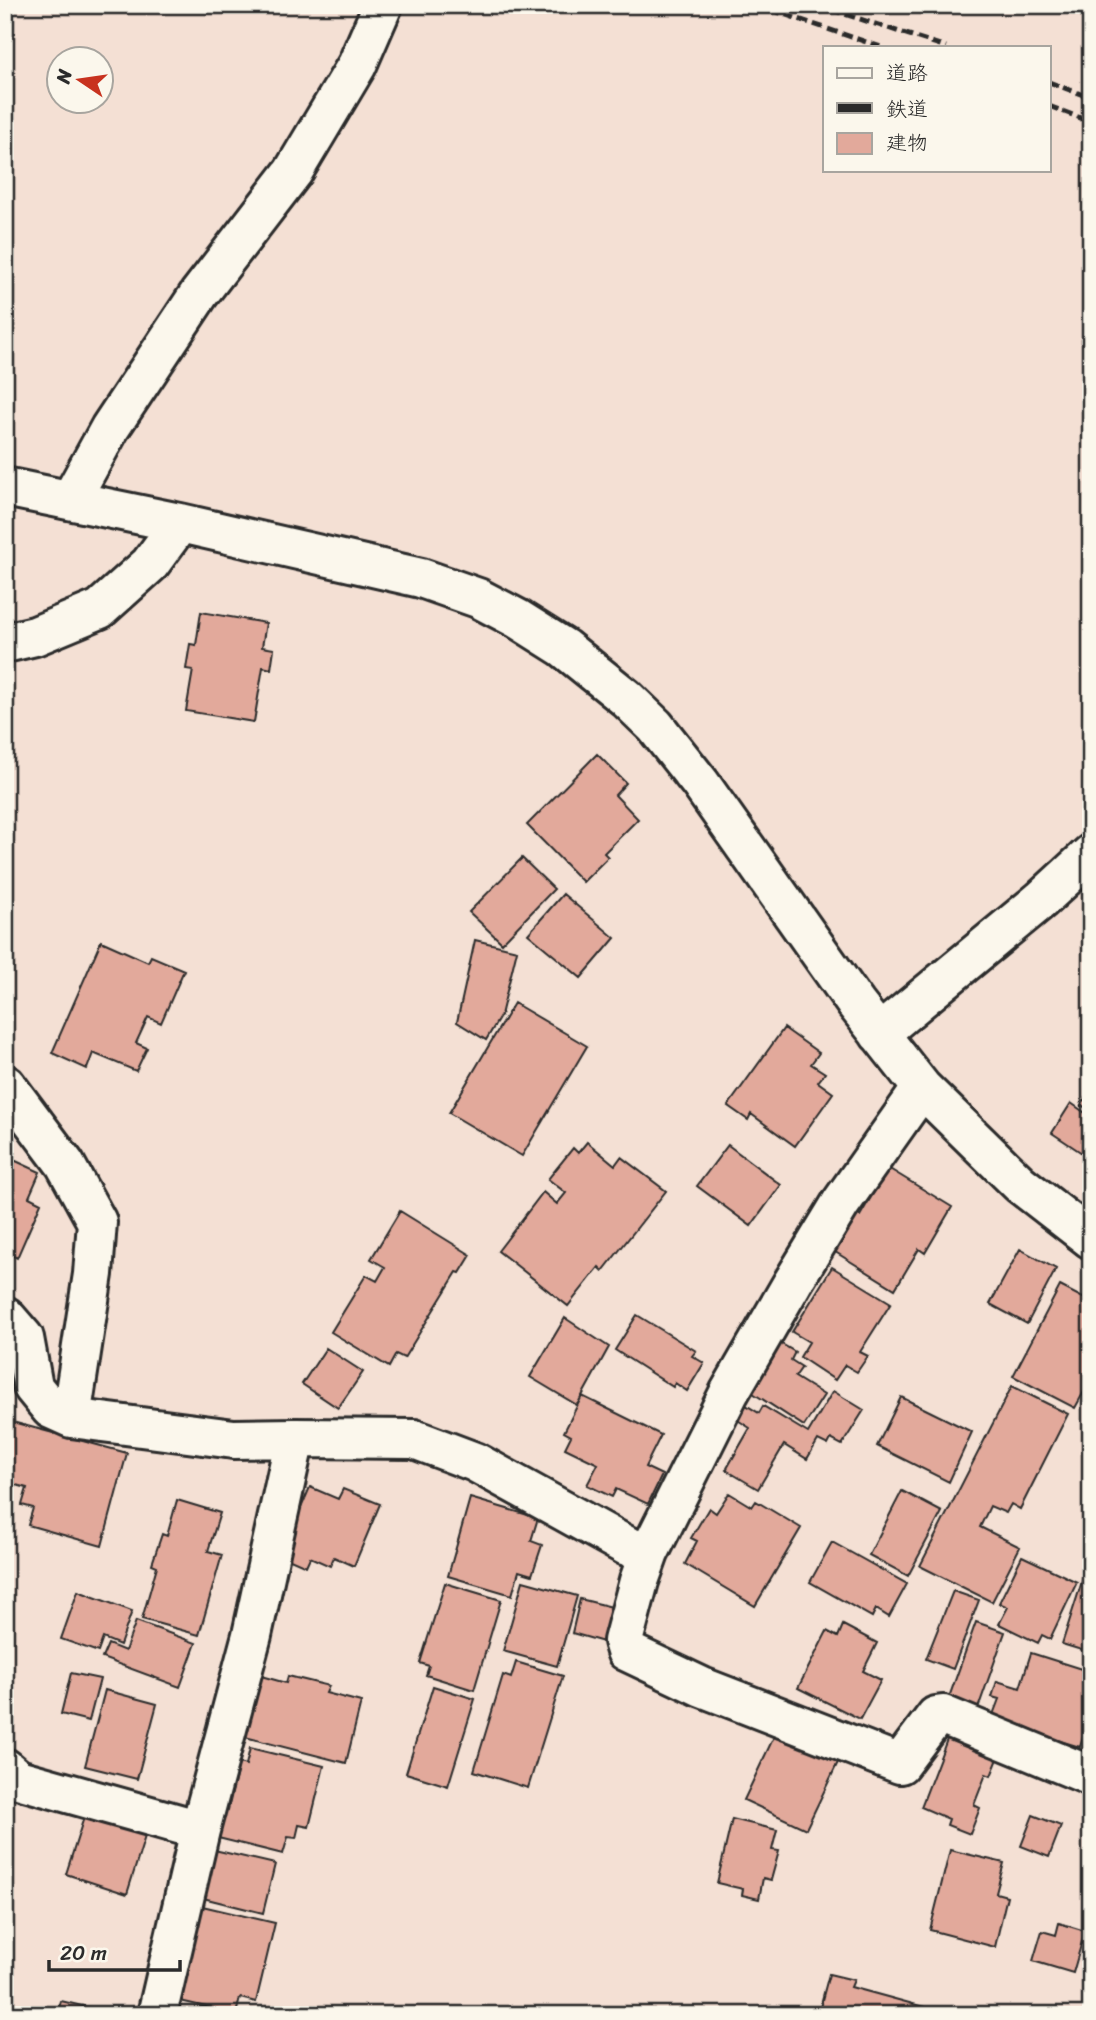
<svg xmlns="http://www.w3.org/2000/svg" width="1096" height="2020" viewBox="0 0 1096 2020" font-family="Sriracha,'Klee One',sans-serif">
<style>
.building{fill:#e2a99b;stroke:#2b2b2b;stroke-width:2}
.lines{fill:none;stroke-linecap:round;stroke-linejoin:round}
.minor-casing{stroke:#2b2b2b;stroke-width:44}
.minor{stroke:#fbf7ec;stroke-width:38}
.rail{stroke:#2b2b2b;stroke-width:5;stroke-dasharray:10 5;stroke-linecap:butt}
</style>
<rect width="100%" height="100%" fill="#f4e0d4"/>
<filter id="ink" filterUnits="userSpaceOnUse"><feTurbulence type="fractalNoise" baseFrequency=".0143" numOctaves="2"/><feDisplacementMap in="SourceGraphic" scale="14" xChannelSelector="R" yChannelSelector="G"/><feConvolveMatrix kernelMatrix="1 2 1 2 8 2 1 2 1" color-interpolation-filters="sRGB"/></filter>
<g filter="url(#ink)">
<path class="building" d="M201,612L266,623L262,647L274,649L271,669L263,667L254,722L186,711L193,670L186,669L190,644L196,645Z
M597,754L626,783L615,795L638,819L604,853L608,857L583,882L527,825Z
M522,858L554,889L502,943L469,912Z
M563,894L615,938L581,978L528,934Z
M475,940L517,950L501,1015L486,1040L457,1022Z
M101,941L148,962L151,956L184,970L161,1023L148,1017L136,1043L147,1048L136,1071L93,1053L87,1069L52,1053Z
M514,1003L587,1046L522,1156L449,1113Z
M784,1028L819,1053L811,1064L825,1073L818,1082L833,1093L795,1146L751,1114L748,1120L728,1106Z
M1091,1090V1111L1081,1105Z
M1071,1103L1091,1117V1159L1052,1133Z
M587,1142L615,1165L621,1157L666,1191L603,1271L599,1267L568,1306L498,1251L543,1192L557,1204L566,1193L548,1179L573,1148L578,1153Z
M728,1145L781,1185L751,1226L697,1186Z
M5,1156L40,1172L29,1197L41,1203L17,1258L7,1253L5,1256Z
M888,1168L952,1207L925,1253L919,1249L895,1289L832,1250L854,1213L860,1216Z
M400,1211L471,1255L460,1273L457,1272L404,1358L396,1354L389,1367L331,1332L366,1275L377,1281L385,1267L371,1259Z
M1020,1249L1056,1269L1027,1324L990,1304Z
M832,1267L891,1303L860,1352L868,1356L857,1372L845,1365L835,1380L800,1357L809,1342L792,1332Z
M1060,1286L1091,1302V1379L1075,1408L1013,1376Z
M637,1315L696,1351L692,1356L704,1363L687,1391L675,1383L673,1387L615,1350Z
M565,1318L609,1347L577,1405L530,1377Z
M775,1340L795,1352L791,1360L802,1367L795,1377L824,1395L804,1426L745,1388Z
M326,1348L363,1372L338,1408L302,1384Z
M1012,1386L1068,1414L1020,1509L1011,1504L1006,1513L990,1506L980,1527L1020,1547L992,1602L920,1566Z
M833,1391L864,1410L842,1445L831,1439L828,1445L818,1440L807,1459L784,1445L758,1489L726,1470L750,1428L733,1417L741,1402L759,1413L763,1406L808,1433Z
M582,1396L661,1435L645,1467L662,1475L648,1504L616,1489L612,1497L587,1485L598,1464L565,1448L571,1436L564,1432Z
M901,1397L972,1432L949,1482L877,1446Z
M5,1420L127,1453L102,1546L28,1525L33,1508L22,1505L27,1488L5,1482V1467L7,1460L5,1459Z
M310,1487L338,1499L343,1489L380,1504L354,1566L334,1557L330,1566L310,1557L306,1566L281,1555Z
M902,1491L942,1512L908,1576L869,1555Z
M729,1493L752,1507L756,1501L801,1528L755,1606L685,1564L697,1541L691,1538L709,1508L716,1513Z
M470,1498L538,1518L531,1541L542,1545L532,1575L519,1571L512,1595L448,1576Z
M177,1500L220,1513L208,1551L222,1555L199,1635L142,1619L157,1566L152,1564L162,1534L167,1536Z
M832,1542L907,1584L889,1617L876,1609L872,1617L810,1582Z
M1022,1556L1077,1582L1050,1639L1042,1635L1038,1643L999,1624L1008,1607L999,1603Z
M1087,1566L1091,1567V1653L1062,1644Z
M523,1581L577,1596L557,1666L503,1651Z
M445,1583L501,1600L474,1690L426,1675L429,1666L420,1663Z
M78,1591L132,1611L120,1645L103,1638L98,1652L61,1639Z
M953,1591L979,1600L953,1669L926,1659Z
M580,1599L616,1608L607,1643L572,1633Z
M136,1621L196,1643L180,1687L102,1658L108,1644L125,1651Z
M976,1622L1005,1632L976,1714L947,1703Z
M843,1625L877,1643L863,1671L881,1680L860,1719L798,1688L827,1631L838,1637Z
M1031,1653L1091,1672V1725L1087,1724L1080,1747L991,1720L999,1699L992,1697L997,1681L1020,1688Z
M516,1662L563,1676L528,1788L474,1771L503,1675L511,1678Z
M71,1673L100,1679L89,1721L61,1714Z
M261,1676L286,1683L288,1676L329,1686L326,1693L361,1702L346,1763L245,1737Z
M433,1686L475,1699L448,1786L406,1773Z
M105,1690L157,1704L137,1779L85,1766Z
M778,1728L840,1758L806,1829L744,1800Z
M951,1729L1002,1749L991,1776L986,1774L974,1805L980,1808L970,1834L947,1825L949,1819L921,1807Z
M250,1748L324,1766L309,1827L299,1825L296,1838L288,1837L283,1854L214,1837L221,1808L228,1810L239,1763L246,1765Z
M85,1814L146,1833L127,1894L66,1874Z
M1033,1815L1061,1826L1049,1857L1021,1846Z
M732,1819L777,1830L772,1850L779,1851L771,1880L763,1878L759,1899L742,1895L743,1889L717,1883Z
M210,1849L275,1864L263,1913L199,1897Z
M950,1850L1004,1863L996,1893L1007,1896L995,1947L930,1930Z
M198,1905L275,1923L256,2002L240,1998L236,2014L176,2000Z
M1059,1923L1085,1931L1073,1973L1033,1961L1042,1931L1056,1935Z
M829,1974L854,1980L851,1987L924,2007L922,2015H818Z
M61,2001L112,2013V2015H57Z"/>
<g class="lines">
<g class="minor-casing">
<path id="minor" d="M5,487L180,523L421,578L478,598L518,619L564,648L626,698L655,726L700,783L856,1004L922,1088L1020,1184L1091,1239
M71,499L110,428L199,294L293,172L357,65L383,5
M5,643L35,636L100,609L150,564L180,523
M879,1034L1041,900L1091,854
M6,1085L65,1164L97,1222L93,1274L71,1418
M5,1316L24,1338L33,1387L51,1409L71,1418L234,1439L295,1438
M649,1553L639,1581L623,1641L626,1651L702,1687L900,1764L936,1716L943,1715L1091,1776
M5,1768L18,1779L200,1830
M157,2015L200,1830L252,1635L295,1438L414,1439L475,1462L627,1546L649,1553L729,1393L793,1282L841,1203L922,1088"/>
</g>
<use href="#minor" class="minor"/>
<path class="rail" d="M757,5L881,47
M817,5L946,47
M1049,82L1091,98
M1049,106L1091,122"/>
</g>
</g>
<rect width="1096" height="2020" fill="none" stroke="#fbf7ec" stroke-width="28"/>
<rect x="14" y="14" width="1068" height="1992" fill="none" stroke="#2b2b2b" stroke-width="2.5" filter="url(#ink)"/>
<rect x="823" y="46" width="228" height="126" fill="#fbf7ec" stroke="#a8a59f" stroke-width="2"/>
<rect x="837" y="68" width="35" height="10" fill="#fbf7ec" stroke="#a8a59f" stroke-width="2"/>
<text x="886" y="80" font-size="21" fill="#2b2b2b">道路</text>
<rect x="837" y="103" width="35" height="10" fill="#2b2b2b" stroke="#a8a59f" stroke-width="2"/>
<text x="886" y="116" font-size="21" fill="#2b2b2b">鉄道</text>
<rect x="837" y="133" width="35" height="21" fill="#e2a99b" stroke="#a8a59f" stroke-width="2"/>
<text x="886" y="150" font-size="21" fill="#2b2b2b">建物</text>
<g transform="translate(80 80) rotate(283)"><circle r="33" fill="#fbf7ec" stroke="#a8a59f" stroke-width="2"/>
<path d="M0-5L12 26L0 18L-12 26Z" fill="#c8321e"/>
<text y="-10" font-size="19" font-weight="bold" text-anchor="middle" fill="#2b2b2b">N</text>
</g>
<path d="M49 1960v10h131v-10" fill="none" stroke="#2b2b2b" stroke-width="3.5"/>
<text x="60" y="1960" font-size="21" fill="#2b2b2b" stroke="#fbf7ec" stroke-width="5" paint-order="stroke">20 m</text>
</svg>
